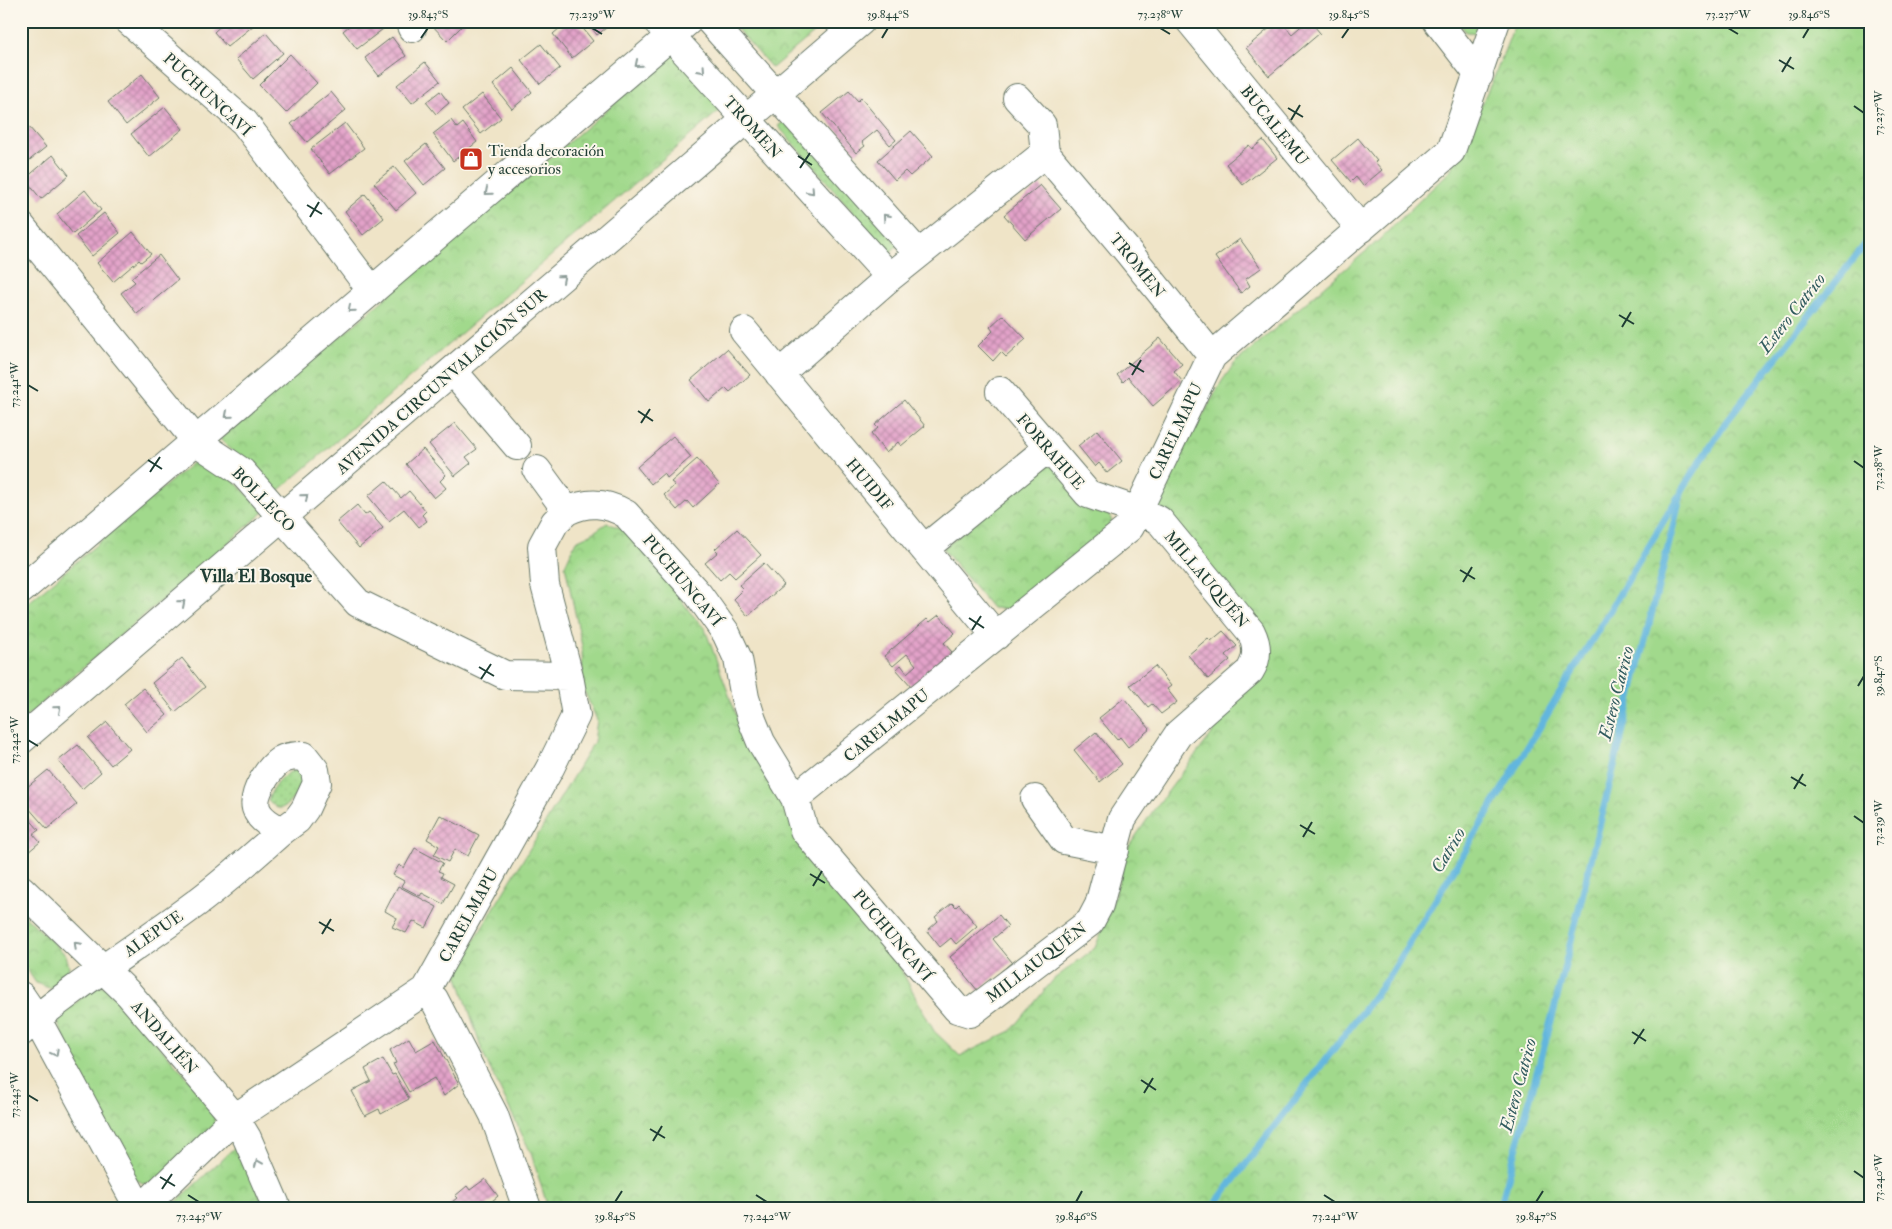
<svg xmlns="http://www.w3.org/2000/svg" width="1892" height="1229" viewBox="0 0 1892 1229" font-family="'IM FELL Double Pica',serif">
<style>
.grass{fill:url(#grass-dots);stroke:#608b60}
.park{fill:url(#park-crowns);stroke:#608b60}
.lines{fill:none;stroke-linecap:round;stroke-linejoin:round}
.stream{stroke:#62b6de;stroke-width:7}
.building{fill:url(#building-cross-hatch)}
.minor-casing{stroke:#687767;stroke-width:30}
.major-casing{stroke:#687767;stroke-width:30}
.minor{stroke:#fff;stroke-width:28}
.major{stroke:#fff;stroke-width:28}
.oneway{stroke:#8f9e9a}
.ticks{fill:none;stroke:#1f3d34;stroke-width:2}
.labels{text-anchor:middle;stroke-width:4;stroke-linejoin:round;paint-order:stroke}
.street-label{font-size:16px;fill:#1f3d34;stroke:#fbf7ec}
.poi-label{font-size:16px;fill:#1f3d34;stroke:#fbf7ec;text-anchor:start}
.water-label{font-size:18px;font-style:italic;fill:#305b5e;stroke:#fbf7ec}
.neighbourhood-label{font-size:18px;font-weight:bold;fill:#1f3d34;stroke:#fbf7ec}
.neatline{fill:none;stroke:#1f3d34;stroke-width:2}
.ticks-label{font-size:12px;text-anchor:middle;fill:#1f3d34}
</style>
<defs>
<pattern id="grass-dots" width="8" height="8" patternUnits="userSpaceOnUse" patternTransform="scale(1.25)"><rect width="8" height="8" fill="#a1d98c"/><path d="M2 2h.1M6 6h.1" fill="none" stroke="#8abb79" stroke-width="1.8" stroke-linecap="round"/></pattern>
<pattern id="park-crowns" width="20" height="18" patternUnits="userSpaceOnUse" patternTransform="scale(1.25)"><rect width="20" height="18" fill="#a1d98c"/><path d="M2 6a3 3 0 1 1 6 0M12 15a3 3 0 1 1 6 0" fill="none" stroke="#8abb79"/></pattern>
<pattern id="building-cross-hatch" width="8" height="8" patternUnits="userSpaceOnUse" patternTransform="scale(1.25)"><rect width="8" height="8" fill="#e3a2c9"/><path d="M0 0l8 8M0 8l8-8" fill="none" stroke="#b785a4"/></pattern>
</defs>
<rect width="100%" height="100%" fill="#fbf7ec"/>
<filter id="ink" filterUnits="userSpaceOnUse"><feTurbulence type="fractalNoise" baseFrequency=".02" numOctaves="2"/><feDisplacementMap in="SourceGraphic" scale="10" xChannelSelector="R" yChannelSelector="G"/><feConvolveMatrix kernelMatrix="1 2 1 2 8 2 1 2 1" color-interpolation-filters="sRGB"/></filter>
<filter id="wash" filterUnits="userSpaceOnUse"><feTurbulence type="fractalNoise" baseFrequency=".0096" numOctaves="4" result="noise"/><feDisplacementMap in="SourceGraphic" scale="20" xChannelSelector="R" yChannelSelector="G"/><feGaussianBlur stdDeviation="1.12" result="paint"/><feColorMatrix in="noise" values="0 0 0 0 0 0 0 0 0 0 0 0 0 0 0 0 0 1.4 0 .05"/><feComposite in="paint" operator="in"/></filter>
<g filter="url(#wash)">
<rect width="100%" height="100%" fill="#efe4c7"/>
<path class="grass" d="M790,117L898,245L889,253L778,126Z
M295,769L302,773C303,776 304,778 303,781C302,788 288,807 281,808C275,809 272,803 268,800C274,784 281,777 295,769Z"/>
<path class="park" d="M730,21H828L772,68Z
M1458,21H1486L1482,33L1466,32Z
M1516,21H1871V1208H548L531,1153L484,1056L456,971L594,742L597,720L583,688L582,646L565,565L576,541L591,534L607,523L636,534L689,611L705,629L745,739L876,923L934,1031L960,1056L1011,1031L1054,979L1095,948L1111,908L1129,846L1153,811L1266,663L1178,539L1142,525L1222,381L1235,363L1378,241L1450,171L1495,75Z
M677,50L728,103L274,495L220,439Z
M204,453L265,511L21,721V609Z
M1042,465L1052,466L1109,512L1112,523L1102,536L1012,609L992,608L943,549Z
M21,912L66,955L69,967L66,977L59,984L49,988L36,983L21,960Z
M97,985L106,987L213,1106L215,1124L159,1182L144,1184L129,1175L59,1026V1017Z
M235,1147L241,1149L265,1208H170Z"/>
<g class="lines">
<path class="stream" d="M1212,1208L1391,974L1678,497
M1500,1208L1554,1010L1682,490L1726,422L1871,237"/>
</g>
<g id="blocks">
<path class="building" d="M226,21H252L254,25L227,47L214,32Z
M355,21H377L383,29L357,49L343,31Z
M428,21H467L447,41Z
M568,21H577L593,41L572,58L553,34Z
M586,21H615L597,35Z
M1278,21H1281L1292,34L1307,21H1310L1320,33L1269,76L1246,48Z
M266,33L283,53L253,79L236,59Z
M392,37L406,56L379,76L365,58Z
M541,44L560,68L540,84L521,60Z
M290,54L317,83L286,113L259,85Z
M425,62L440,81L412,103L397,85Z
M513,68L532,92L512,109L493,85Z
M142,74L160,97L126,125L108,102Z
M440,91L449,103L436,114L426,102Z
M849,91L858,101L861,98L896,140L890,145L877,130L862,142L865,146L856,153L822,113Z
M331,92L346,110L307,142L291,124Z
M482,94L501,118L481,134L462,110Z
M165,107L183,129L149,157L131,134Z
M451,120L457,128L463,123L477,142L453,161L433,134Z
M345,123L364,148L330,174L311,149Z
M29,127L46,147L21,167V133Z
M911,131L933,156L910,176L905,171L895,180L878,160Z
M1358,138L1377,161L1375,162L1382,170L1363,186L1356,177L1351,182L1332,160Z
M1263,140L1277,158L1243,185L1226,164L1249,145L1252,149Z
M426,144L445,168L424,185L405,161Z
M53,155L69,175L41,199L25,179Z
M394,167L416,193L396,210L374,183Z
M1040,185L1061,209L1025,239L1004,215Z
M85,190L101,210L73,234L57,214Z
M365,194L384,218L363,235L345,211Z
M104,213L120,233L92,256L76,236Z
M133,232L151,254L141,262L139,260L113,282L97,263Z
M1240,239L1261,268L1246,279L1250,286L1241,293L1215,257Z
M159,255L178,280L137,314L121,293L135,282L131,278Z
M1003,315L1026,339L1006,357L1001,352L993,361L978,346L993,331L990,327Z
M1160,338L1182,364L1174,371L1182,381L1153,406L1128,377L1123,382L1117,375Z
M727,349L750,375L730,392L726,388L709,402L691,380Z
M904,400L925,426L901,446L898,442L886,453L871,434L878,428L875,425Z
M455,423L477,449L466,457L471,463L455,476L429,444Z
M1097,430L1122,461L1107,473L1099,463L1095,467L1078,446Z
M673,436L691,457L667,478L664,473L651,484L637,467Z
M423,449L446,475L440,481L446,488L434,498L406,464Z
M697,459L719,484L693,508L687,501L677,510L664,495L675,485L671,482Z
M386,481L401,498L409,491L426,511L422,515L427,521L419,527L404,509L389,521L368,496Z
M357,505L365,515L369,512L383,528L359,548L337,522Z
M737,529L761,555L735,578L729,572L720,580L705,563L718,552L715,549Z
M764,563L784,585L748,616L733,599L743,589L739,585Z
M939,615L955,633L944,643L952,652L912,687L896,669L901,665L907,673L916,665L907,654L893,666L884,656L927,619L930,622Z
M1223,631L1237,646L1226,655L1230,660L1208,679L1188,655L1208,638L1211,641Z
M182,658L205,687L175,712L152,683Z
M1155,666L1171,686L1167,689L1177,702L1161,714L1152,704L1148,707L1130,685Z
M143,688L167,715L147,732L124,704Z
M1124,698L1150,729L1128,747L1120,737L1117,740L1099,718Z
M107,722L130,749L111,765L88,738Z
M1096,732L1122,764L1100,782L1074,750Z
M78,745L101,772L82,789L58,761Z
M48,770L77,804L47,829L21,799V792Z
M21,809L39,830L33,834L40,842L21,858Z
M440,815L479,835L468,856L455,849L448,862L434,855L439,846L427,839Z
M415,848L443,863L438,871L443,873L441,877L454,884L443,904L422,893L420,896L401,886L404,881L393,875L399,865L404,868Z
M398,886L437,907L426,928L413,921L406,933L392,927L397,918L385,911Z
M952,903L956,907L959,904L977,926L956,944L951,938L940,947L927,931L938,921L935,917Z
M999,915L1008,926L993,939L1012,962L978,991L950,957Z
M409,1038L416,1051L435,1040L459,1084L444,1096L434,1078L409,1092L393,1064L396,1063L390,1050Z
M383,1059L392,1075L395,1074L409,1099L381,1114L379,1109L365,1116L352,1091L371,1081L365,1069Z
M485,1179L498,1196L485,1207V1208H448L447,1206L457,1198L455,1196L467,1186L470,1190Z"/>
</g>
</g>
<g filter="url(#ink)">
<use href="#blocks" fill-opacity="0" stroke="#687767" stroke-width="1"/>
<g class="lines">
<g class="minor-casing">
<path id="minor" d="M129,21L244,122L372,291
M409,21L412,28
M657,21L890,277
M710,21L918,253
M1190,21L1361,229
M1437,21L1479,75
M1017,98L1042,125L1045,153
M21,226L197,442L242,472L358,603L505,675L569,676
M744,331L996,636
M453,371L517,446
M779,374L890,277L1045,153L1129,253L1212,356
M537,470L567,511C588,501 606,502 626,514L698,594L726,633L738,659L745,698L752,720L761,742L795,798L804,830L957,1009L970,1013L1090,922L1099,905L1122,819L1179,733L1250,671C1258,658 1258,646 1251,632L1159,520L1138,511L1088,494L1000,391
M924,549L1048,448
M304,756L315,770L317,783L305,809L297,820L282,831C273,827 259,819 256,808C252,793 269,768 281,760C288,756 297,756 304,756Z
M795,798L1130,527L1212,356L1451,151L1496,21
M1035,799L1064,840L1115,850
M21,889L129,994L235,1118L247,1138L277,1208
M426,990L434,999L494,1115L527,1208
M21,996L36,1018L134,1199L137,1208
M21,1032C74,985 135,949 191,907C223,884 252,857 282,831
M142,1208L235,1118L426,990L550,768L576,715L569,676L545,585L542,546L555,522L567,511"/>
</g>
<g class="major-casing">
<path id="major" d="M21,590L688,21
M21,740L861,21"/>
</g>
<use href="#minor" class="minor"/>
<use href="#major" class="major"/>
</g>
<defs><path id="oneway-chevron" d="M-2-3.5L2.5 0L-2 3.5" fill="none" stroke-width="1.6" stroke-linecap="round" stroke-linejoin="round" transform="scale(1.25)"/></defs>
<g class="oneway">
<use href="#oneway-chevron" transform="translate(638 64) rotate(140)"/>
<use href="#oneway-chevron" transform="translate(702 70) rotate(48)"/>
<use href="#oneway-chevron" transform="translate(811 191) rotate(48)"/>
<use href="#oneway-chevron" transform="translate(488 192) rotate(139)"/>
<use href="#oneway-chevron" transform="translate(886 217) rotate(-132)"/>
<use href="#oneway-chevron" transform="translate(562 278) rotate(-41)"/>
<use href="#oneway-chevron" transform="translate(351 309) rotate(139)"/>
<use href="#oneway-chevron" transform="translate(228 415) rotate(139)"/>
<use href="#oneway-chevron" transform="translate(305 497) rotate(-41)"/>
<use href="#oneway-chevron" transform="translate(182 603) rotate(-41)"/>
<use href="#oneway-chevron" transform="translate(58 709) rotate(-41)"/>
<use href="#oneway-chevron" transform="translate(77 945) rotate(-135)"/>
<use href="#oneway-chevron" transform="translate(55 1053) rotate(62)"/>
<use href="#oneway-chevron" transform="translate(258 1163) rotate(-113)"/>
</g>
</g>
<path class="ticks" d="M592,28L602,34M1160,28L1170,34M1728,28L1738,34M421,38L428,28M882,38L888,28M1342,38L1349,28M1803,38L1809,28M1779,60L1794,69M1782,72L1791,57M1854,106L1864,113M1288,108L1303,117M1291,120L1300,105M798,156L812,165M800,168L810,153M307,205L322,214M310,217L319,202M1619,315L1634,324M1622,327L1631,312M1129,363L1144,372M1132,375L1141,360M28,385L38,391M638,411L653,421M641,423L650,409M148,460L162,469M1854,461L1864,468M150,472L160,457M1460,570L1475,579M1463,582L1472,567M969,618L984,628M972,630L981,616M479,667L494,676M481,679L491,664M1858,686L1864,676M28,740L38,746M1791,777L1806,786M1794,789L1803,774M1854,816L1864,823M1300,825L1315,834M1303,837L1312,822M810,874L825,883M813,886L822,871M319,922L334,931M322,934L331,919M1632,1032L1646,1041M1634,1044L1644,1029M1141,1080L1156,1090M1144,1093L1153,1078M28,1095L38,1101M650,1129L665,1138M653,1141L662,1126M1854,1171L1864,1178M160,1177L175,1186M162,1189L172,1174M188,1195L199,1202M756,1195L767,1202M1324,1195L1335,1202M615,1202L622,1191M1076,1202L1082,1191M1536,1202L1543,1191"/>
<defs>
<g id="shop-square" transform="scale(1.25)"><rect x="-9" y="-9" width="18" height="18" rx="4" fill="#c8321e" stroke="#fbf7ec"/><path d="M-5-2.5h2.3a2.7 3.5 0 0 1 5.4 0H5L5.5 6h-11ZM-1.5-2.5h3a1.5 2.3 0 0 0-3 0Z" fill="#fff"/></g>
</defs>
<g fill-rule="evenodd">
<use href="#shop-square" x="471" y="159"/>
</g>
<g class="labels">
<g class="street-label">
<text transform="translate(208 94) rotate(43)" y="6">PUCHUNCAVÍ</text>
<text transform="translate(1275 125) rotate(51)" y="6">BUCALEMU</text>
<text transform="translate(753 127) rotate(48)" y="6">TROMEN</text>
<text transform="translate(1138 265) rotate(51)" y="6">TROMEN</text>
<text transform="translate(441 381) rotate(-41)" y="6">AVENIDA CIRCUNVALACIÓN SUR</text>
<text transform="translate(1175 431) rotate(-65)" y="6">CARELMAPU</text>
<text transform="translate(1051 451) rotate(49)" y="6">FORRAHUE</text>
<text transform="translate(870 484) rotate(50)" y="6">HUIDIF</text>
<text transform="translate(264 499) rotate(46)" y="6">BOLLECO</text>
<text transform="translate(1207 579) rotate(50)" y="6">MILLAUQUÉN</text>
<text transform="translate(683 580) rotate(50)" y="6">PUCHUNCAVÍ</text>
<text transform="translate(886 725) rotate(-39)" y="6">CARELMAPU</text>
<text transform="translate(468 915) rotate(-61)" y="6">CARELMAPU</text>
<text transform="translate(153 933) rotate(-35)" y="6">ALEPUE</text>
<text transform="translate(893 935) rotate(50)" y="6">PUCHUNCAVÍ</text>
<text transform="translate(1036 962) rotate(-37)" y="6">MILLAUQUÉN</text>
<text transform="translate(165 1037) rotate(49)" y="6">ANDALIÉN</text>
</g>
<g class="poi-label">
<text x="488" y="156">Tienda decoración<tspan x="488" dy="18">y accesorios</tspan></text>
</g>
<g class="water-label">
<text transform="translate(1792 313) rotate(-52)" y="6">Estero Catrico</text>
<text transform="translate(1616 693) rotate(-76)" y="6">Estero Catrico</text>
<text transform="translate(1448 850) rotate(-59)" y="6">Catrico</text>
<text transform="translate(1518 1085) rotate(-75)" y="6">Estero Catrico</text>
</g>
<g class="neighbourhood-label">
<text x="256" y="582">Villa El Bosque</text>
</g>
</g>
<rect width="1892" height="1229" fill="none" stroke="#fbf7ec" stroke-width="55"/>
<rect x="28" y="28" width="1836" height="1174" class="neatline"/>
<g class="ticks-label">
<text x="428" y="18">39.843°S</text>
<text x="592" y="18">73.239°W</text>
<text x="888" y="18">39.844°S</text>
<text x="1160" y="18">73.238°W</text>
<text x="1349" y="18">39.845°S</text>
<text x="1728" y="18">73.237°W</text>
<text x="1809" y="18">39.846°S</text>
<text transform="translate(1878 113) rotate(-90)" y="4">73.237°W</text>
<text transform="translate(14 385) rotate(-90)" y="4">73.241°W</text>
<text transform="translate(1878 468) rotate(-90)" y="4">73.238°W</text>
<text transform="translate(1878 676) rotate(-90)" y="4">39.847°S</text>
<text transform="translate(14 740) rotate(-90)" y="4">73.242°W</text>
<text transform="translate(1878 823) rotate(-90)" y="4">73.239°W</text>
<text transform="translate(14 1095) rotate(-90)" y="4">73.243°W</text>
<text transform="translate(1878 1178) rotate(-90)" y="4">73.240°W</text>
<text x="199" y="1220">73.243°W</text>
<text x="615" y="1220">39.845°S</text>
<text x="767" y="1220">73.242°W</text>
<text x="1076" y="1220">39.846°S</text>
<text x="1335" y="1220">73.241°W</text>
<text x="1536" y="1220">39.847°S</text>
</g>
</svg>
